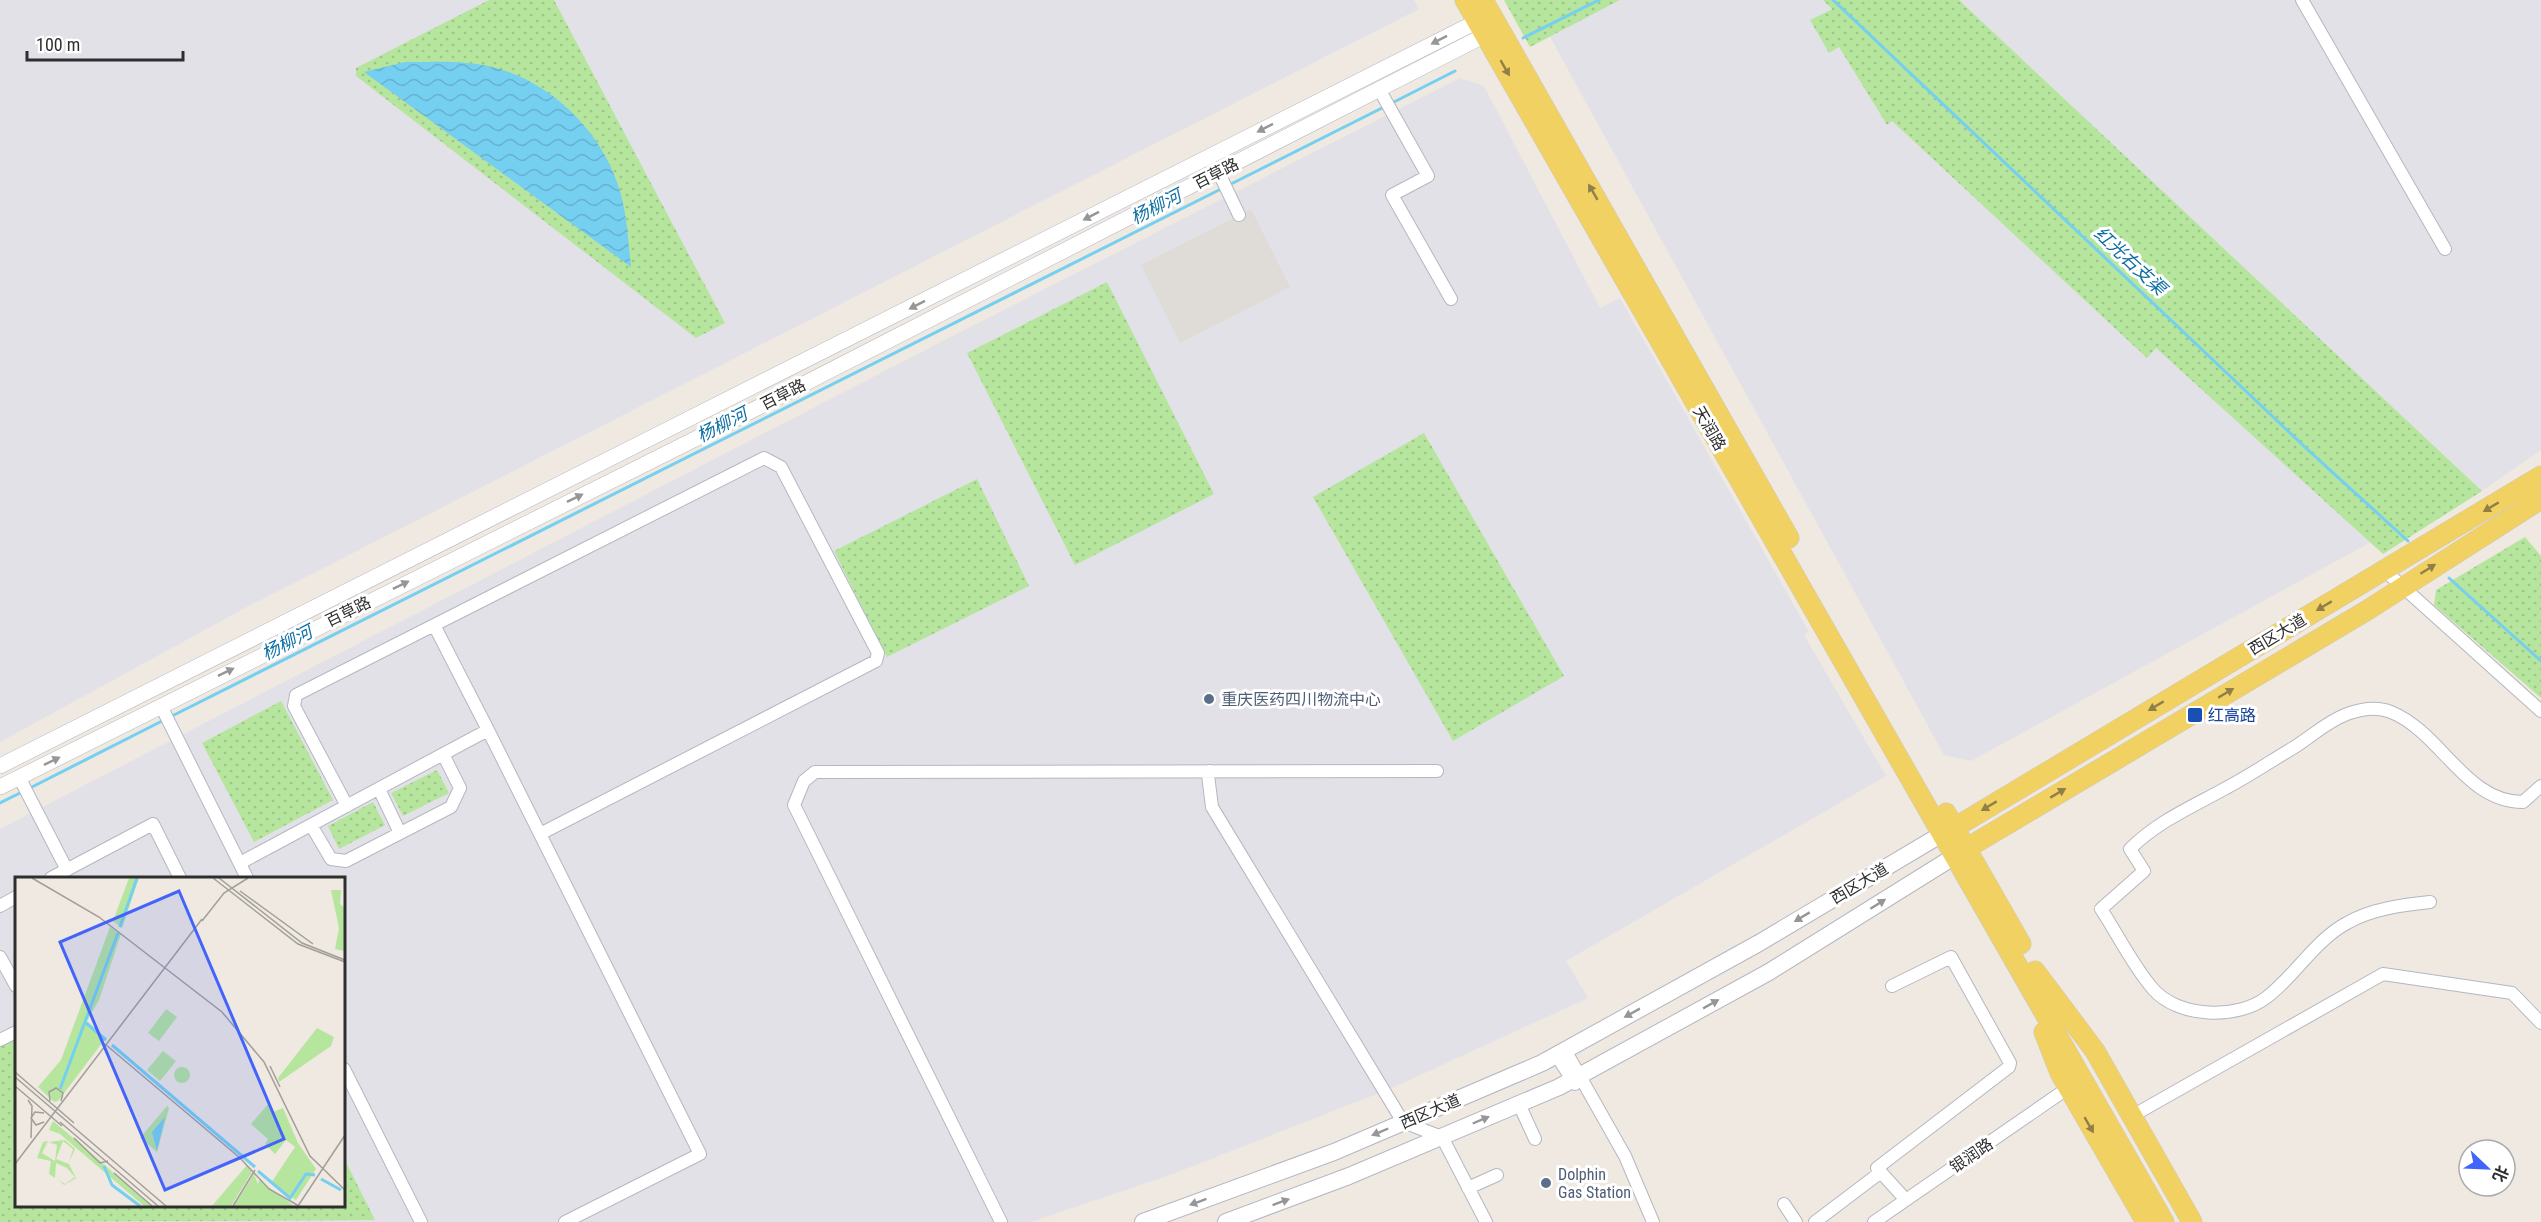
<svg xmlns="http://www.w3.org/2000/svg" width="2541" height="1222" viewBox="0 0 2541 1222" font-family="'Roboto Condensed','Noto Sans SC',sans-serif">
<style>
.industrial{fill:#e3e1e8;fill-rule:evenodd}
.green{fill:url(#green-dots)}
.plaza{fill:#dfdcd8}
.water{fill:url(#water-waves)}
.lines{fill:none;stroke-linecap:round;stroke-linejoin:round}
.stream{stroke:#75cff0;stroke-width:3}
.minor-casing{stroke:#b4b7c1;stroke-width:14}
.tertiary-casing{stroke:#b4b7c1;stroke-width:16}
.secondary-casing{stroke:#b4b7c1;stroke-width:18}
.primary-casing{stroke:#c9c9c9;stroke-width:21}
.minor{stroke:#fff;stroke-width:12}
.tertiary{stroke:#fff;stroke-width:15}
.secondary{stroke:#fff;stroke-width:16}
.primary{stroke:#f2d163;stroke-width:20}
.oneway{fill:#969696}
.oneway2{fill:#908048}
.service-dot{fill:#5c6f8a;stroke:#fff;stroke-width:2}
.transit-dot{fill:#1a4fb4;stroke:#fff;stroke-width:2}
.labels{text-anchor:middle;stroke-width:6;stroke-linejoin:round;paint-order:stroke}
.street-label{font-size:16px;fill:#2e2e2e;stroke:#fff}
.service-label{font-size:16px;fill:#4e5e75;stroke:#fff;text-anchor:start}
.transit-label{font-size:16px;fill:#164399;stroke:#fff;text-anchor:start}
.water-label{font-size:18px;font-style:italic;fill:#0d6fa3;stroke:#fff}
.inset-river{fill:none;stroke:#75cff0;stroke-width:3}
.inset-road{fill:none;stroke:#a29e99;stroke-width:1.5}
.view{fill:#4264fb;fill-opacity:0.15;stroke:#4264fb;stroke-width:3}
.inset-edge{fill:none;stroke:#2e2e2e;stroke-width:3}
</style>
<defs>
<pattern id="green-dots" width="8" height="8" patternUnits="userSpaceOnUse" patternTransform="scale(1.5)"><rect width="8" height="8" fill="#b6e59e"/><path d="M2 2h.1M6 6h.1" fill="none" stroke="#9dc588" stroke-width="1.8" stroke-linecap="round"/></pattern>
<pattern id="water-waves" width="16" height="10" patternUnits="userSpaceOnUse" patternTransform="scale(1.5)"><rect width="16" height="10" fill="#75cff0"/><path d="M0 5q4-4 8 0t8 0" fill="none" stroke="#66b2ce"/></pattern>
</defs>
<rect width="100%" height="100%" fill="#efe9e1"/>
<path class="industrial" d="M0,0H1414L1419,9L245,608L0,742Z
M1620,0H1823L1832,8L1811,20L1829,52L1839,47L1887,125L1892,121L2148,357L2156,348L2371,542L1971,761L1944,755L1549,35Z
M1959,0H2541V450L2482,491Z
M1460,78L1484,86L1600,308L1620,298L1809,632L1804,635L1886,776L1566,961L1588,998L1392,1088L1170,1175L1031,1222H0V829L925,350ZM16,878H344V1206H16Z"/>
<path class="green" d="M489,0H554L725,323L696,338L356,76V68Z
M1504,0H1620L1530,47Z
M1823,0H1959L2482,491L2383,554L2156,348L2147,358L1892,121L1887,125L1839,47L1829,53L1810,20L1832,9Z
M1107,282L1214,494L1075,565L967,353Z
M1424,433L1564,676L1453,741L1313,497Z
M977,479L1029,586L887,657L834,551Z
M2525,537L2541,556V698L2434,605L2436,590Z
M281,701L333,800L254,842L202,743Z
M437,770L449,793L403,816L391,793Z
M373,802L385,825L339,849L328,826Z
M16,1035V1206H344V1158L375,1220L0,1222V1043Z"/>
<path class="plaza" d="M1251,209L1290,287L1180,343L1141,265Z"/>
<path class="water" d="M405,62C434,62 464,60 492,67C550,81 600,130 618,185C627,211 628,240 631,267L364,72Z"/>
<g class="lines">
<path class="stream" d="M1833,0L2308,450L2408,541
M1523,38L1599,0
M1390,104L1455,71
M1229,185L1384,107
M2449,578L2541,661
M170,717L1223,188
M28,789L164,720
M0,803L22,792"/>
<g class="minor-casing">
<path id="minor" d="M2302,0L2445,249
M1379,89L1428,176L1392,195L1451,299
M1218,171L1239,215
M2384,570L2541,711
M434,625L488,730
M161,706L247,878
M1210,771L1208,775L1212,807L1403,1122L1442,1137L1486,1222
M19,777L67,870
M379,789L400,833
M347,806L294,706L296,695L764,458L781,467L878,653L876,661L540,834
M311,825L331,859L346,861L451,807L460,788L443,754
M240,863L488,730L700,1154L565,1222
M51,878L153,824L180,878
M2430,902C2402,905 2371,909 2347,923C2314,941 2296,975 2267,997C2238,1020 2178,1018 2153,989C2133,966 2118,935 2101,909L2144,871L2130,849C2158,821 2192,807 2226,788C2249,776 2271,761 2293,748C2311,737 2326,722 2347,714C2361,709 2376,706 2391,712C2442,733 2465,802 2523,802L2541,786
M0,906L16,897
M0,957L16,986
M1892,986L1951,957L2010,1063L2009,1067L1877,1168L1906,1200
M0,1040L16,1032
M1565,1050L1625,1156L1653,1222
M1556,1055L1575,1084
M344,1069L421,1222
M1519,1104L1535,1139
M2132,1116L2383,974L2512,993L2541,1023
M1468,1188L1497,1175
M1784,1204L1796,1222
M1001,1222L794,805L804,781L815,772L1437,771
M1815,1222L1881,1172
M1874,1222L2068,1088"/>
</g>
<g class="tertiary-casing">
<path id="tertiary" d="M0,766L1486,17
M0,787L749,412L1493,31"/>
</g>
<g class="secondary-casing">
<path id="secondary" d="M1143,1222L1334,1152L1542,1063L1759,943L1942,834
M1226,1222L1349,1176L1559,1087L1769,972L1955,856"/>
</g>
<g class="primary-casing">
<path id="primary" d="M1465,0L2164,1222
M1483,0L1789,538
M1946,813L2021,944
M1944,834L2541,476
M1957,854L2366,611L2541,499
M2035,971L2095,1051L2192,1222
M2044,1032L2060,1073L2146,1222"/>
</g>
<use href="#minor" class="minor"/>
<use href="#tertiary" class="tertiary"/>
<use href="#secondary" class="secondary"/>
<use href="#primary" class="primary"/>
</g>
<defs><path id="oneway-solid" d="M-6-.8H1V-3.2L6.5 0L1 3.2V.8H-6Z" transform="scale(1.5)"/></defs>
<g class="oneway">
<use href="#oneway-solid" transform="translate(1439 40) rotate(153)"/>
<use href="#oneway-solid" transform="translate(1265 128) rotate(153)"/>
<use href="#oneway-solid" transform="translate(1091 216) rotate(153)"/>
<use href="#oneway-solid" transform="translate(917 305) rotate(153)"/>
<use href="#oneway-solid" transform="translate(575 498) rotate(-26)"/>
<use href="#oneway-solid" transform="translate(401 585) rotate(-26)"/>
<use href="#oneway-solid" transform="translate(226 672) rotate(-26)"/>
<use href="#oneway-solid" transform="translate(52 761) rotate(-26)"/>
<use href="#oneway-solid" transform="translate(1878 904) rotate(-32)"/>
<use href="#oneway-solid" transform="translate(1802 917) rotate(149)"/>
<use href="#oneway-solid" transform="translate(1711 1004) rotate(-29)"/>
<use href="#oneway-solid" transform="translate(1632 1013) rotate(151)"/>
<use href="#oneway-solid" transform="translate(1481 1120) rotate(-23)"/>
<use href="#oneway-solid" transform="translate(1380 1132) rotate(157)"/>
<use href="#oneway-solid" transform="translate(1198 1202) rotate(160)"/>
<use href="#oneway-solid" transform="translate(1281 1202) rotate(-20)"/>
</g>
<g class="oneway2">
<use href="#oneway-solid" transform="translate(1505 68) rotate(60)"/>
<use href="#oneway-solid" transform="translate(1593 192) rotate(-120)"/>
<use href="#oneway-solid" transform="translate(2491 507) rotate(149)"/>
<use href="#oneway-solid" transform="translate(2428 569) rotate(-32)"/>
<use href="#oneway-solid" transform="translate(2324 606) rotate(149)"/>
<use href="#oneway-solid" transform="translate(2226 693) rotate(-31)"/>
<use href="#oneway-solid" transform="translate(2156 706) rotate(149)"/>
<use href="#oneway-solid" transform="translate(2058 793) rotate(-31)"/>
<use href="#oneway-solid" transform="translate(1989 806) rotate(149)"/>
<use href="#oneway-solid" transform="translate(2089 1125) rotate(60)"/>
</g>
<g class="service-dot">
<circle cx="1209" cy="699" r="6"/>
<circle cx="1546" cy="1183" r="6"/>
</g>
<rect class="transit-dot" x="2187" y="707" width="16" height="16" rx="3"/>
<g class="labels">
<g class="street-label">
<text transform="translate(1216 173) rotate(-27)" y="6">百草路</text>
<text transform="translate(783 394) rotate(-27)" y="6">百草路</text>
<text transform="translate(1710 428) rotate(60)" y="6">天润路</text>
<text transform="translate(348 611) rotate(-26)" y="6">百草路</text>
<text transform="translate(2277 634) rotate(-31)" y="6">西区大道</text>
<text transform="translate(1859 883) rotate(-31)" y="6">西区大道</text>
<text transform="translate(1430 1111) rotate(-23)" y="6">西区大道</text>
<text transform="translate(1971 1155) rotate(-34)" y="6">银润路</text>
</g>
<g class="service-label">
<text x="1221" y="705">重庆医药四川物流中心</text>
<text x="1558" y="1180">Dolphin<tspan x="1558" dy="18">Gas Station</tspan></text>
</g>
<g class="transit-label">
<text x="2208" y="721">红高路</text>
</g>
<g class="water-label">
<text transform="translate(1156 207) rotate(-27)" y="6">杨柳河</text>
<text transform="translate(2130 261) rotate(43)" y="6">红光右支渠</text>
<text transform="translate(722 425) rotate(-27)" y="6">杨柳河</text>
<text transform="translate(287 643) rotate(-27)" y="6">杨柳河</text>
</g>
</g>
<g transform="translate(15 877)">
<rect width="330" height="330" fill="#efe9e1"/>
<path d="M114,1H124L107,51L98,44ZM316,13H326L325,27L330,31L329,74L320,72L324,51ZM95,50L106,57L84,123L72,144L91,161L43,224L39,225L23,210L46,183ZM151,132L162,140L144,164L133,156ZM302,151L319,160L316,169L264,205L263,201ZM148,174L161,184L145,204L132,193ZM159 198a8 8 0 1 1 16 0a8 8 0 1 1-16 0ZM254,226L258,235L268,231L283,266L301,292L281,323L256,306L280,270L271,263L260,277L250,267L253,262L236,247ZM152,229L154,231L142,275L125,261ZM38,244L75,275L136,329H129L45,257L34,253ZM50,263L60,272L54,285L58,272L48,264L41,282L54,287L61,301L49,308L44,303L50,307L60,300L52,291L41,286L40,301L34,297L36,284L22,281L28,265L33,264L27,276L40,284L42,268L34,265Z" fill="#b6e59e"/>
<path d="M232,288L237,295L216,329H197ZM239,297L243,307L244,303L279,329H219Z" fill="#b6e59e"/>
<path d="M150,240L142,274L137,255Z" fill="#75cff0"/>
<path class="inset-river" d="M105,50L122,1M71,146L91,163M97,168L240,290M45,212L103,56M89,289L97,308L125,329M243,294L275,321L291,297L300,298M306,302L326,313"/>
<path class="inset-road" d="M17,1L84,40L207,135L249,185L295,279L330,313M198,1L283,67L330,85M204,1L287,66L330,83M225,14L298,67M187,44L209,16L233,1M90,167L225,281L254,312L284,329M255,189L265,210M0,195L59,246M0,200L151,329M0,209L47,249M13,223L17,229L16,261M35,224L34,215L41,211L48,216L46,224M29,245L21,248L16,241L20,235L29,236M45,245L143,329M59,261L85,286L93,284M0,287L187,42M99,296L137,329M218,329L240,293M283,329L330,258"/>
<path class="view" d="M164,14L269,262L150,313L45,65Z"/>
<rect width="330" height="330" class="inset-edge"/>
</g>
<g transform="translate(2487 1168) rotate(113)"><circle r="28" fill="#ffffff" stroke="#ababab" stroke-width="1.5"/>
<path d="M0-4.5L10 22L0 15L-10 22Z" fill="#4264fb"/>
<text y="-9" font-size="16" font-weight="bold" text-anchor="middle" fill="#2e2e2e">北</text>
</g>
<path d="M27 51v9h156v-9" fill="none" stroke="#2e2e2e" stroke-width="3"/>
<text x="36" y="51" font-size="18" fill="#2e2e2e" stroke="#ffffff" stroke-width="4.5" paint-order="stroke">100 m</text>
</svg>
